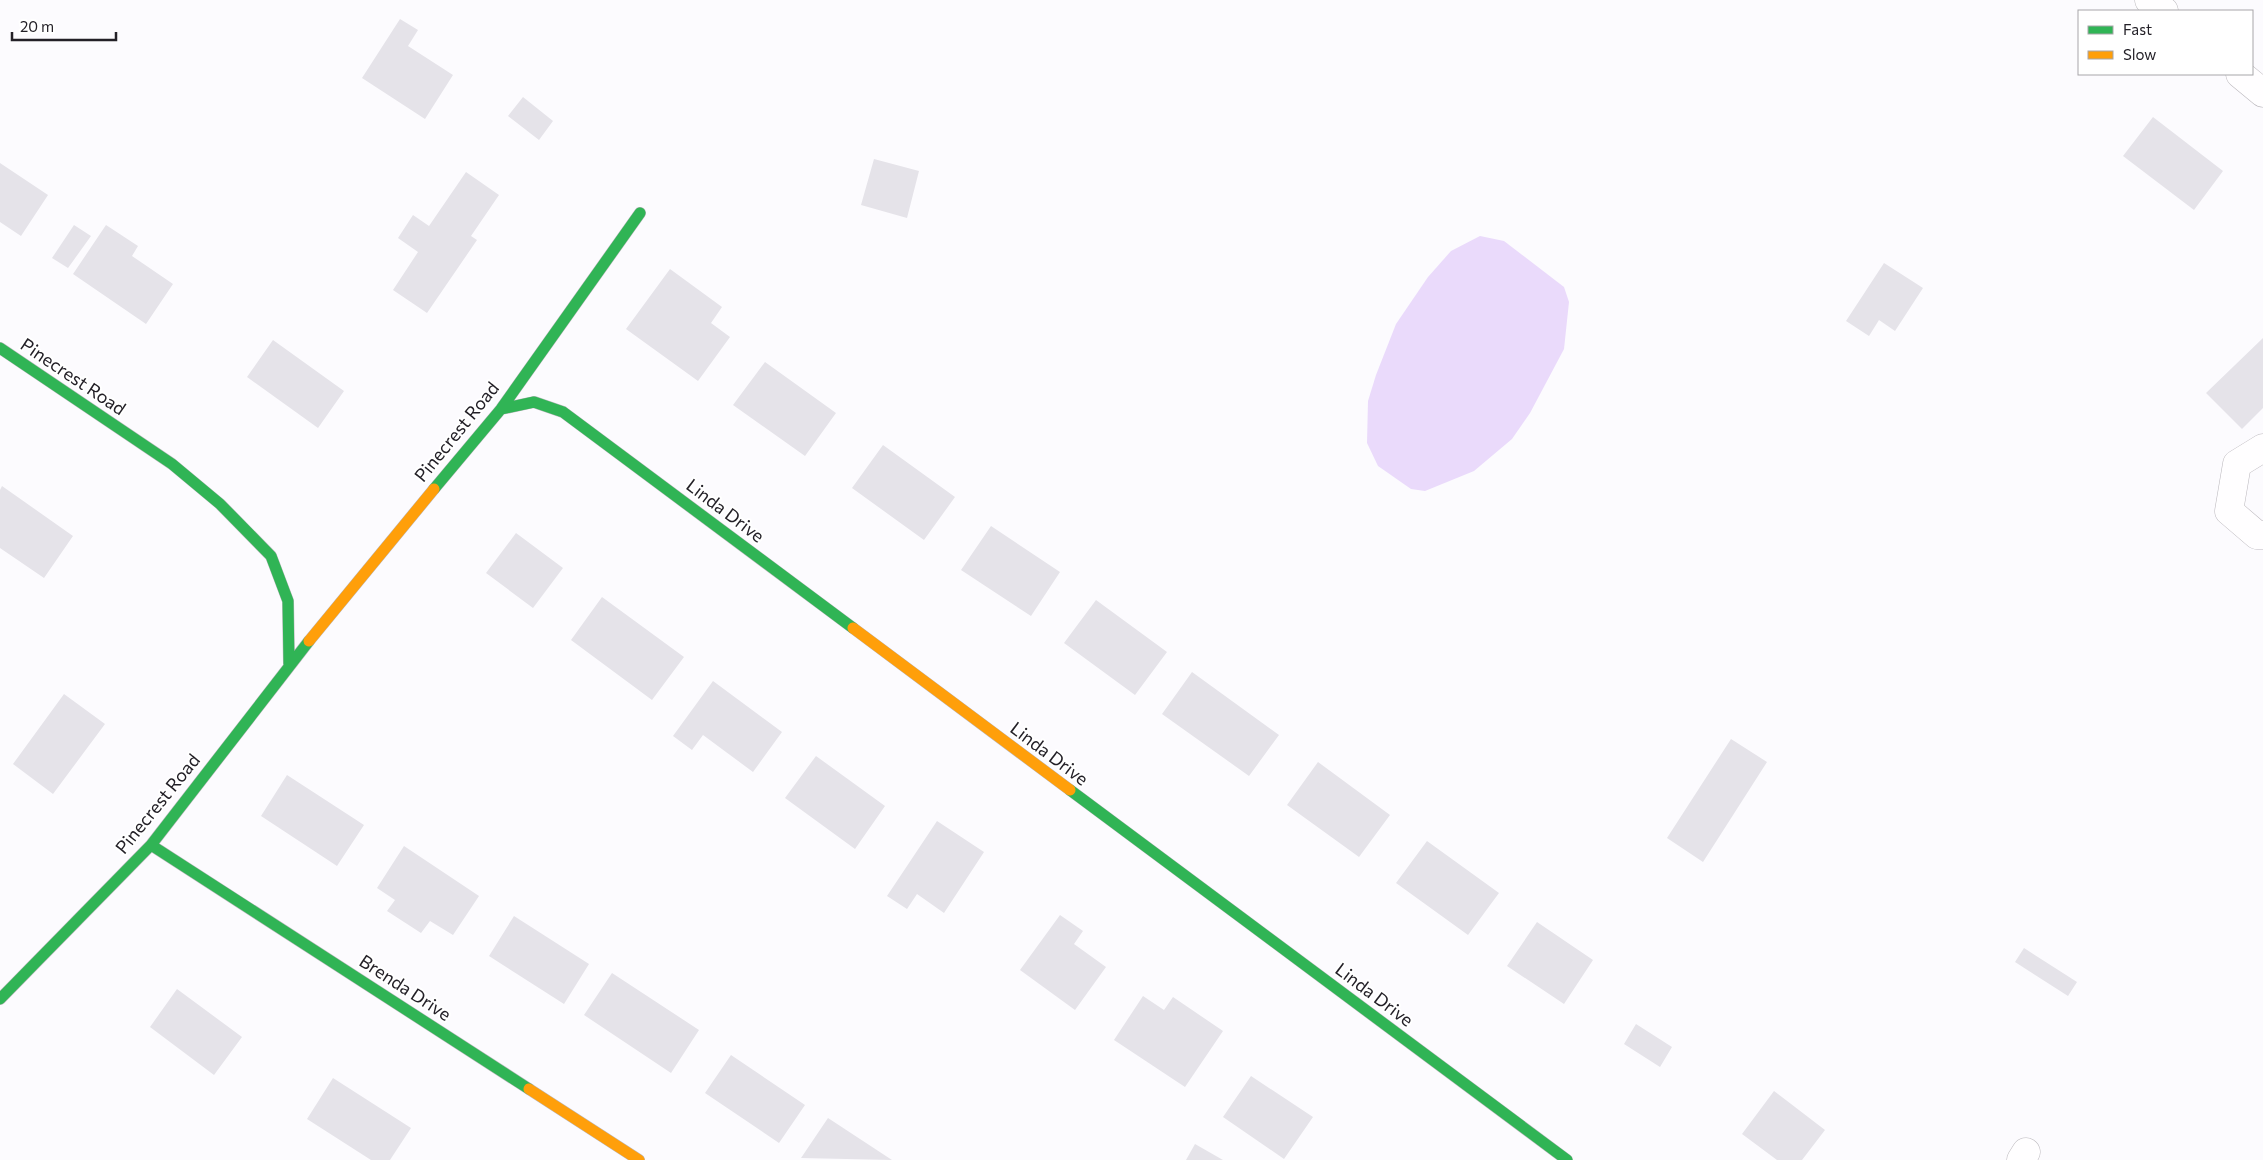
<svg xmlns="http://www.w3.org/2000/svg" width="2263" height="1160" viewBox="0 0 2263 1160" font-family="Commissioner,sans-serif">
<style>
.water{fill:#eadafb}
.building{fill:#e5e3e9}
.lines{fill:none;stroke-linecap:round;stroke-linejoin:round}
.street-casing{stroke:#bbb8bd;stroke-width:29}
.fast-casing{stroke:#bbb8bd;stroke-width:12}
.slow-casing{stroke:#bbb8bd;stroke-width:12}
.street{stroke:#fffeff;stroke-width:28}
.fast{stroke:#30b455;stroke-width:11}
.slow{stroke:#ff9f0a;stroke-width:11}
.labels{text-anchor:middle;stroke-width:4;stroke-linejoin:round;paint-order:stroke}
.street-label{font-size:18px;fill:#232027;stroke:#fff}
</style>
<rect width="100%" height="100%" fill="#fcfbfe"/>
<path class="water" d="M1480,236L1504,241L1564,287L1569,302L1564,349L1530,413L1512,439L1474,471L1425,491L1411,489L1378,466L1367,443L1368,401L1376,375L1396,324L1428,277L1451,251Z"/>
<path class="building" d="M400,19L418,30L408,46L453,75L425,119L362,78Z
M523,97L553,121L539,140L508,116Z
M2153,117L2223,171L2194,210L2123,156Z
M874,159L919,171L907,218L861,205Z
M0,163L48,195L21,236L0,222Z
M466,172L499,195L471,236L477,240L427,313L393,290L418,252L398,238L413,215L429,226Z
M74,225L91,236L68,268L52,258Z
M106,225L138,246L132,256L173,284L146,324L73,274Z
M1884,263L1923,288L1895,331L1879,320L1869,336L1846,321Z
M670,269L722,307L711,323L730,337L698,381L626,329Z
M2263,338V408L2242,429L2206,393Z
M273,340L344,391L318,428L247,377Z
M765,362L836,413L805,456L733,405Z
M883,445L955,497L924,540L852,488Z
M2,486L73,536L44,578L0,548V490Z
M991,526L1060,572L1031,616L961,570Z
M516,533L563,568L533,608L486,573Z
M602,597L684,657L652,700L571,640Z
M1096,600L1167,652L1135,695L1064,643Z
M1192,672L1279,735L1249,776L1162,714Z
M713,681L782,732L753,772L703,735L692,750L673,736Z
M64,694L105,724L53,794L13,764Z
M1731,739L1767,762L1703,862L1667,838Z
M816,756L885,806L855,849L785,798Z
M1318,762L1390,815L1359,857L1287,805Z
M287,775L364,825L337,866L261,816Z
M937,821L984,852L944,913L917,894L907,909L887,896Z
M1427,841L1499,893L1468,935L1396,883Z
M404,846L479,896L453,935L430,921L421,933L387,911L395,900L377,888Z
M1060,915L1083,931L1074,944L1106,967L1075,1010L1020,970Z
M514,916L589,964L564,1004L489,956Z
M1537,922L1593,960L1564,1004L1507,966Z
M2024,948L2077,982L2068,996L2015,962Z
M612,973L699,1030L671,1073L584,1015Z
M177,989L242,1037L214,1075L150,1027Z
M1143,996L1164,1010L1173,997L1223,1031L1185,1087L1114,1040Z
M1636,1024L1672,1047L1660,1067L1624,1044Z
M731,1055L805,1105L779,1143L705,1093Z
M1251,1076L1313,1117L1284,1159L1223,1117Z
M333,1078L411,1128L390,1160H371L307,1119Z
M1774,1091L1825,1130L1802,1160H1777L1742,1134Z
M828,1118L892,1160L801,1158Z
M1195,1144L1223,1160H1186Z"/>
<g class="lines">
<g class="street-casing">
<path id="street" d="M2149,0L2164,11
M2240,74L2263,93
M2263,448L2237,464L2229,511L2257,535H2263
M2021,1160L2026,1152"/>
</g>
<g class="fast-casing">
<path id="fast" d="M0,348L172,464L220,504L271,556L288,601L289,664
M501,409L534,402L563,412L853,628
M434,489L501,409L640,213
M1070,790L1567,1160
M151,845L529,1089
M0,999L151,845L309,641"/>
</g>
<g class="slow-casing">
<path id="slow" d="M853,628L1070,790
M309,641L434,489
M529,1089L639,1160"/>
</g>
<use href="#street" class="street"/>
<use href="#fast" class="fast"/>
<use href="#slow" class="slow"/>
</g>
<g class="labels">
<g class="street-label">
<text transform="translate(73 377) rotate(34)" y="6">Pinecrest Road</text>
<text transform="translate(457 432) rotate(-51)" y="6">Pinecrest Road</text>
<text transform="translate(725 511) rotate(37)" y="6">Linda Drive</text>
<text transform="translate(1049 754) rotate(37)" y="6">Linda Drive</text>
<text transform="translate(158 804) rotate(-51)" y="6">Pinecrest Road</text>
<text transform="translate(405 988) rotate(33)" y="6">Brenda Drive</text>
<text transform="translate(1374 995) rotate(37)" y="6">Linda Drive</text>
</g>
</g>
<rect x="2078" y="10" width="175" height="65" fill="#ffffff" stroke="#a7a6a9"/>
<rect x="2088" y="26" width="25" height="8" fill="#30b455" stroke="#a7a6a9"/>
<text x="2123" y="35" font-size="15" fill="#232027">Fast</text>
<rect x="2088" y="51" width="25" height="8" fill="#ff9f0a" stroke="#a7a6a9"/>
<text x="2123" y="60" font-size="15" fill="#232027">Slow</text>
<path d="M12 32v8h104v-8" fill="none" stroke="#232027" stroke-width="2.5"/>
<text x="20" y="32" font-size="15" fill="#232027" stroke="#ffffff" stroke-width="4" paint-order="stroke">20 m</text>
</svg>
